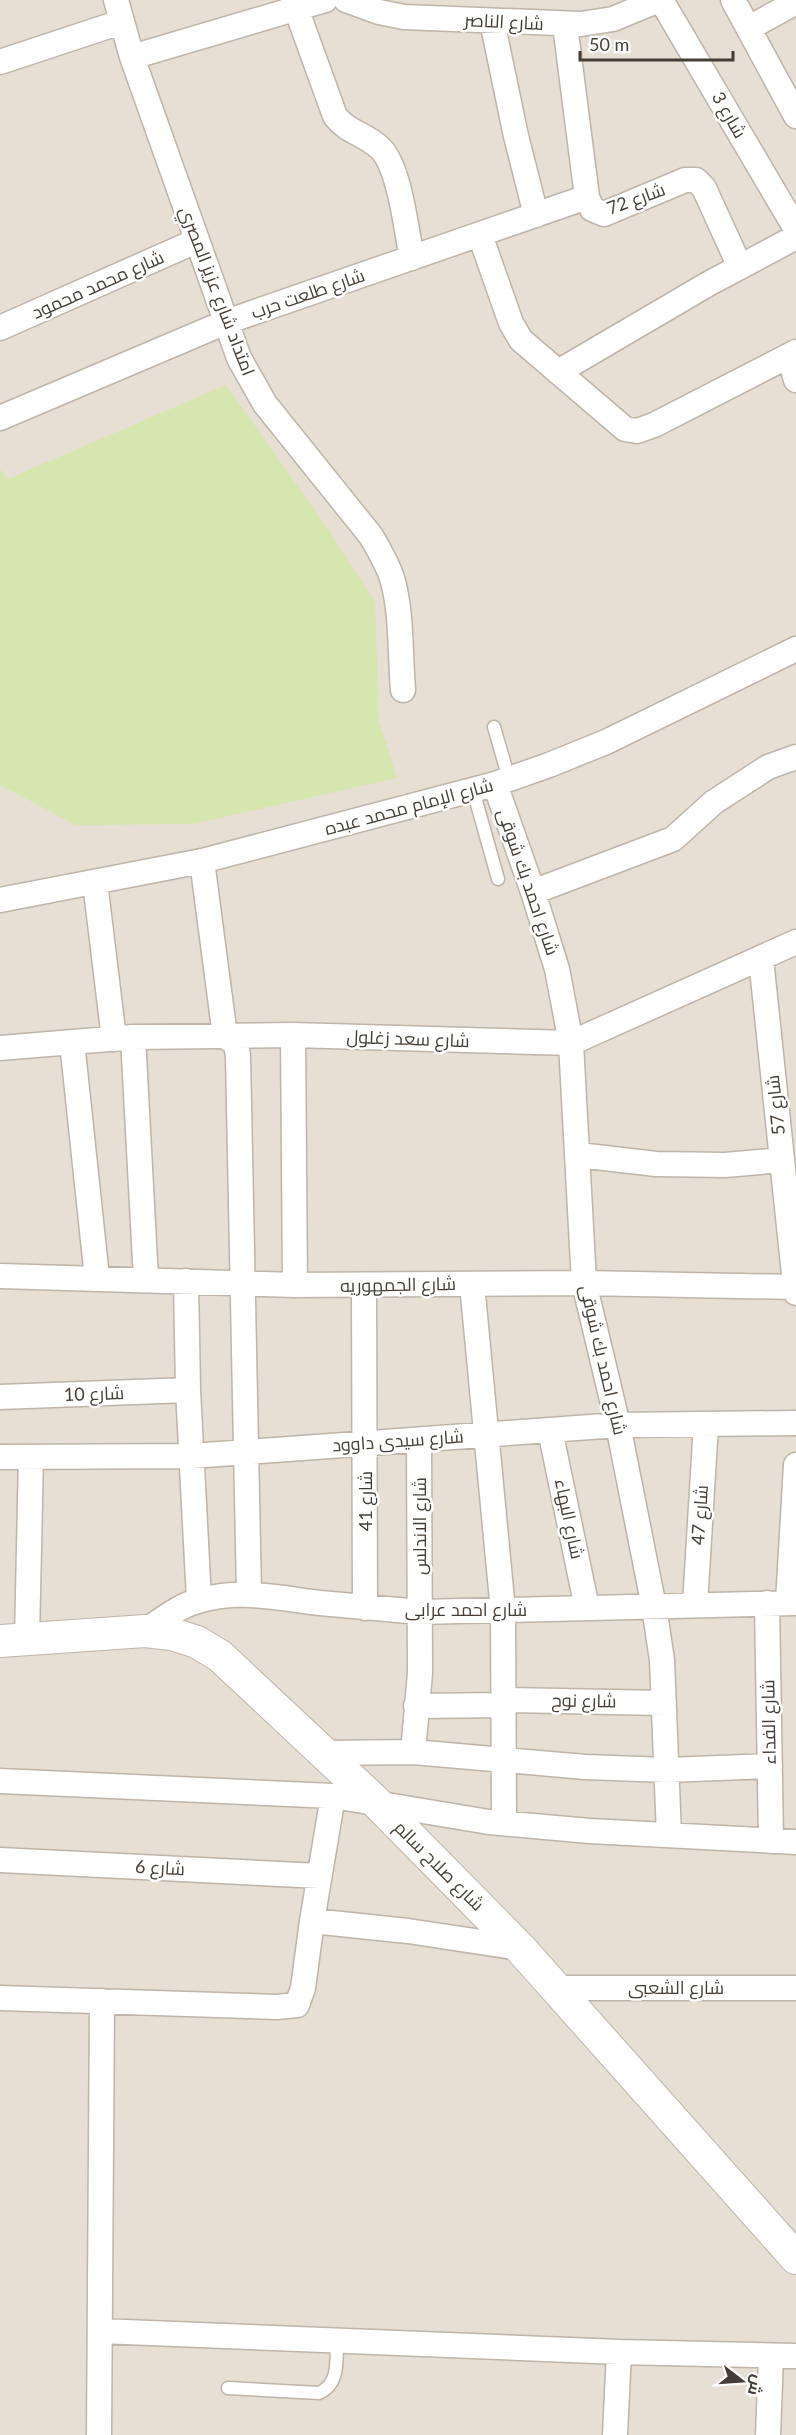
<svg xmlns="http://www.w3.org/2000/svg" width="796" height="2435" viewBox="0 0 796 2435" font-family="Lato,Cairo,sans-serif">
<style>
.residential{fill:#e7ded4}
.green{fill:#d5e7ae}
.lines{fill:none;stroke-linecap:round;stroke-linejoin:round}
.service-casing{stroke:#beb4a8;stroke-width:15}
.minor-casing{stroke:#beb4a8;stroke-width:27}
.tertiary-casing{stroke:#beb4a8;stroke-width:34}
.service{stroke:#fff;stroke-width:12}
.minor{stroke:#fff;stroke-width:24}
.tertiary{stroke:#fff;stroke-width:32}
.labels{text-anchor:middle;stroke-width:5;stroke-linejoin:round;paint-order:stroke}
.street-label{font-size:18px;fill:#453d35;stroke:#fff}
</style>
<rect width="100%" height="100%" fill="#f3ede6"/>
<path class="residential" d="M0,0H796V2435H0Z"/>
<path class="green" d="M226,385L326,526L375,602L379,721L397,778L193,824L76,825L0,785V469L8,479Z"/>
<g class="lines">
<g class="service-casing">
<path id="service" d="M494,727L509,779
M473,790L498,879
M228,2388L319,2393C340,2384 336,2360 337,2341"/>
</g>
<g class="minor-casing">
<path id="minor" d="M116,0L132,57L239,358L265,404L371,536C379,550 387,563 392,578C402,611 400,655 403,690
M293,0L335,116C348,133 364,133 380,148C400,167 406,230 412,258
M346,0L379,12L404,17L581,24L613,19L659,0
M661,0L796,229
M733,0L796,116
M492,21L516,136L536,215
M565,25L587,197L592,209L604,214L685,180H696L704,188L740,267
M749,28L796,2
M132,57L325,0
M0,62L121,22
M480,235L511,323L521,340L625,429L637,431L654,425L796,352
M0,328L196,241
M789,356L796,380
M558,372L708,284L796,237
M0,418L226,322L587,197
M495,784L533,892L557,969L571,1043L584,1283L618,1425L654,1607L662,1660L669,1835
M202,861L225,1036L236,1044L238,1056L249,1594
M95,882L114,1039
M533,892L673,839L714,802L768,767L796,757
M0,900L202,861L495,784L549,765L606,742L796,649
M761,959L796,1293
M293,1035L295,1285
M133,1037L146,1280
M72,1042L97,1278
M0,1048L133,1037L293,1035L571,1043L796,942
M579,1155L656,1164L725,1165L782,1160
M0,1276L295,1285L584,1283L796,1287
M186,1281L188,1390L199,1600
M472,1284L503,1611L504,1823
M364,1286L365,1608
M0,1397L188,1390
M550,1430L587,1608
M0,1457L192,1456L618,1425L796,1423
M767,1603L771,1841
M788,1603L796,1465
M695,1605L706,1424
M145,1631C163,1619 180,1605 201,1600C240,1589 280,1598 320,1603C353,1606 387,1609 420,1612L796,1603
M27,1639L31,1457
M503,1700L664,1703
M416,1706L503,1705
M413,1752L420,1673L419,1440
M324,1753L413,1752L585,1767L667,1770L770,1766
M0,1781L333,1796L489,1822L590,1831L796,1842
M0,1860L319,1876
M312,1921L333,1796
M557,1988H796
M0,1998L277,2007L297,2005L303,1988L312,1921L408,1931L520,1948
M100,2331L619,2352L796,2356
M99,2435L102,2001
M615,2435L619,2352
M768,2435L771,2356"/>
</g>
<g class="tertiary-casing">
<path id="tertiary" d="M0,1641L145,1631L172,1634L197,1642L220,1656L376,1802L520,1948L796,2258"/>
</g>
<use href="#service" class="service"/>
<use href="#minor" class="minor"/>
<use href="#tertiary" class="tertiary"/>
</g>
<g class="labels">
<g class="street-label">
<text transform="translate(504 22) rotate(3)" y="6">شارع الناصر</text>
<text transform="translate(729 115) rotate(60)" y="6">شارع 3</text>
<text transform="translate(636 199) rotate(-20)" y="6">شارع 72</text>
<text transform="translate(98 285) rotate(-24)" y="6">شارع محمد محمود</text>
<text transform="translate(217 291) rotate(69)" y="6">امتداد شارع عزيز المصري</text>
<text transform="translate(308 294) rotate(-19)" y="6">شارع طلعت حرب</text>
<text transform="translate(409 807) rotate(-15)" y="6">شارع الإمام محمد عبده</text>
<text transform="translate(528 882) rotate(71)" y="6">شارع احمد بك شوقى</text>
<text transform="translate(408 1039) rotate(2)" y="6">شارع سعد زغلول</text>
<text transform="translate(776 1105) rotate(-96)" y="6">شارع 57</text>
<text transform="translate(398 1285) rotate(-1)" y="6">شارع الجمهوريه</text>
<text transform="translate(603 1360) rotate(77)" y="6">شارع احمد بك شوقى</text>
<text transform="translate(94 1394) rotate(-2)" y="6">شارع 10</text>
<text transform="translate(398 1441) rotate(-4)" y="6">شارع سيدى داوود</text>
<text transform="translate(366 1501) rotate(-90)" y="6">شارع 41</text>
<text transform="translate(700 1515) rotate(-86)" y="6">شارع 47</text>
<text transform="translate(569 1519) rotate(78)" y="6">شارع البهاء</text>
<text transform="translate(420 1526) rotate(-90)" y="6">شارع الاندلس</text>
<text x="466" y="1616">شارع احمد عرابى</text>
<text transform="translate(584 1701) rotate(1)" y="6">شارع نوح</text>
<text transform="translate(769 1722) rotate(-91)" y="6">شارع الفداء</text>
<text transform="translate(439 1866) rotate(45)" y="6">شارع صلاح سالم</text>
<text transform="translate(160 1868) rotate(3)" y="6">شارع 6</text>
<text x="676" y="1994">شارع الشعبى</text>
</g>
</g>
<g transform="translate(742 2381) rotate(107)" stroke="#ffffff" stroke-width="4.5" paint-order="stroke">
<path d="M0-4.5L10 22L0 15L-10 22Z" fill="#453d35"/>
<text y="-9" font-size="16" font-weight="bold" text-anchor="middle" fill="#453d35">ش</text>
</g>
<path d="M580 51v9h153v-9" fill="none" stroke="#453d35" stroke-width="3"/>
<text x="589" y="51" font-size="18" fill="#453d35" stroke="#ffffff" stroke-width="4.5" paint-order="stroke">50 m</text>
</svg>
